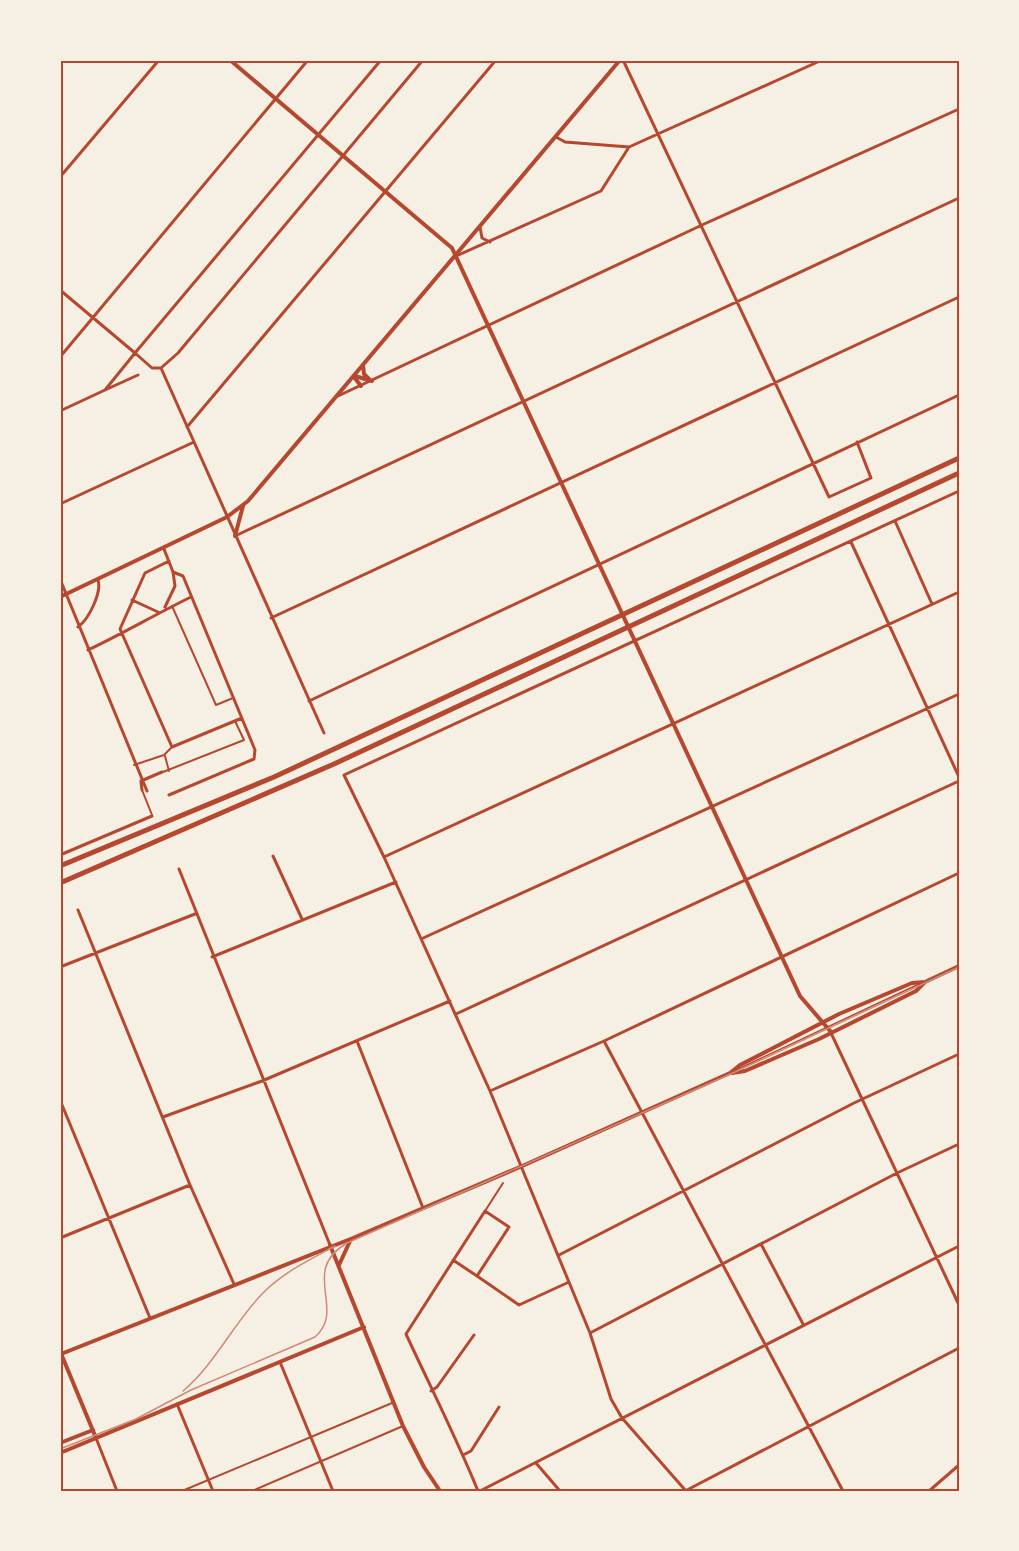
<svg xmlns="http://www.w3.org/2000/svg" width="1019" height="1551" viewBox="0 0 1019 1551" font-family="'Work Sans',sans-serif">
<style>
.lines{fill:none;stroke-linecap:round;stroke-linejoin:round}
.service{stroke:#b5482f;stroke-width:1.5}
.pedestrian{stroke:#b5482f;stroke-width:2}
.minor{stroke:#b5482f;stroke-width:3}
.tertiary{stroke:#b5482f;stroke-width:4}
.primary{stroke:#b5482f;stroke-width:5}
.tram{stroke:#cf8b77;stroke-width:1.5}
.neatline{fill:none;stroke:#b5482f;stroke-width:2}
</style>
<rect width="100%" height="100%" fill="#f6efe4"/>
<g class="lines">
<path class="service" d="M736,1070L919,984"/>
<path class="pedestrian" d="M172,606L216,705L233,698
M165,756L169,771
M134,765L164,755L171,748
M163,772L244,740L235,721
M142,790L152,815
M485,1211L503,1183
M182,1491L392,1403
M252,1491L403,1426"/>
<path class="minor" d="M623,60L829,497L871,478L857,442
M556,137L565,142L629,147
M60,177L159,60
M480,227L482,238L490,242
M456,256L601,191L629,147L822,60
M60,290L135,353L381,60
M60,357L308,60
M161,368L178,353L423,60
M161,368L324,733
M138,375L105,390L135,353L152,368H161
M338,396L702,225L959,109
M60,411L105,390
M187,427L496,60
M60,504L194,442
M895,521L932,604
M235,536L959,198
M851,542L959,777
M164,549L173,572L183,576L255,750L254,759L169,795
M169,561L145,573L120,629L172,747L242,718
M60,579L147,791
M132,600L158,612
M165,607L175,586L173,572
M271,618L959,297
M78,627C89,619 102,592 98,580
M88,650C124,633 156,614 191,597
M309,701L959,395
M141,781L162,772
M141,782L142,790
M60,855L152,816
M273,856L302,919
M384,857L959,592
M179,869L330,1245
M78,910L190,1185L234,1284
M421,939L959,694
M212,957L396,882
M60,967L195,914
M456,1014L959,781
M831,1033L959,1305
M357,1041L423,1208
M604,1041L843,1491
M490,1091L604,1041L959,873
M60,1100L150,1318
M163,1117L262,1081L450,1001
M60,1238L190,1185
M761,1244L803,1324
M559,1255L854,1103L959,1054
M453,1260L477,1276L509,1227L485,1211L406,1334C430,1386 456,1437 478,1491
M477,1276L519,1305L569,1282
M590,1333L897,1173L959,1144
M280,1362L333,1491
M431,1391L437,1387L474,1335
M177,1404L213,1491
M96,1438L117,1491
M463,1455L471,1451L499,1407
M536,1463L560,1491
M687,1490L959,1348
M480,1491L959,1246
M686,1491L622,1418L611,1399L590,1333L490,1091L384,857L344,775L959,491
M929,1491L959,1465"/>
<path class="tertiary" d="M230,60L452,248L800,996L831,1032
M363,365L364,374L369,379
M355,376L372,381
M354,377L361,386
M235,536L243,506
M60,597L227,517L248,501L620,60
M732,1073L745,1071L819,1039L916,991L925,982
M330,1245L403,1426L424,1467L440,1491
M339,1265L351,1239
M60,1351L96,1438
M61,1354L353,1238L520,1167L730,1073L740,1065L839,1014L912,983L925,982L959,966
M60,1443L93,1430
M60,1453L364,1327"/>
<path class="primary" d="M60,866L274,777L959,458
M60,883L334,764L959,473"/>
<path class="tram" d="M183,1391C215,1364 233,1324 262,1294C282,1273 309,1260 335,1246
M60,1449L136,1419L191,1390L315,1337C347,1309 299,1271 347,1243L735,1072L959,967"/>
</g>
<rect width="1019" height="1551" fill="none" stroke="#f6efe4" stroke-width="123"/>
<rect x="62" y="62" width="896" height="1428" class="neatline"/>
</svg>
